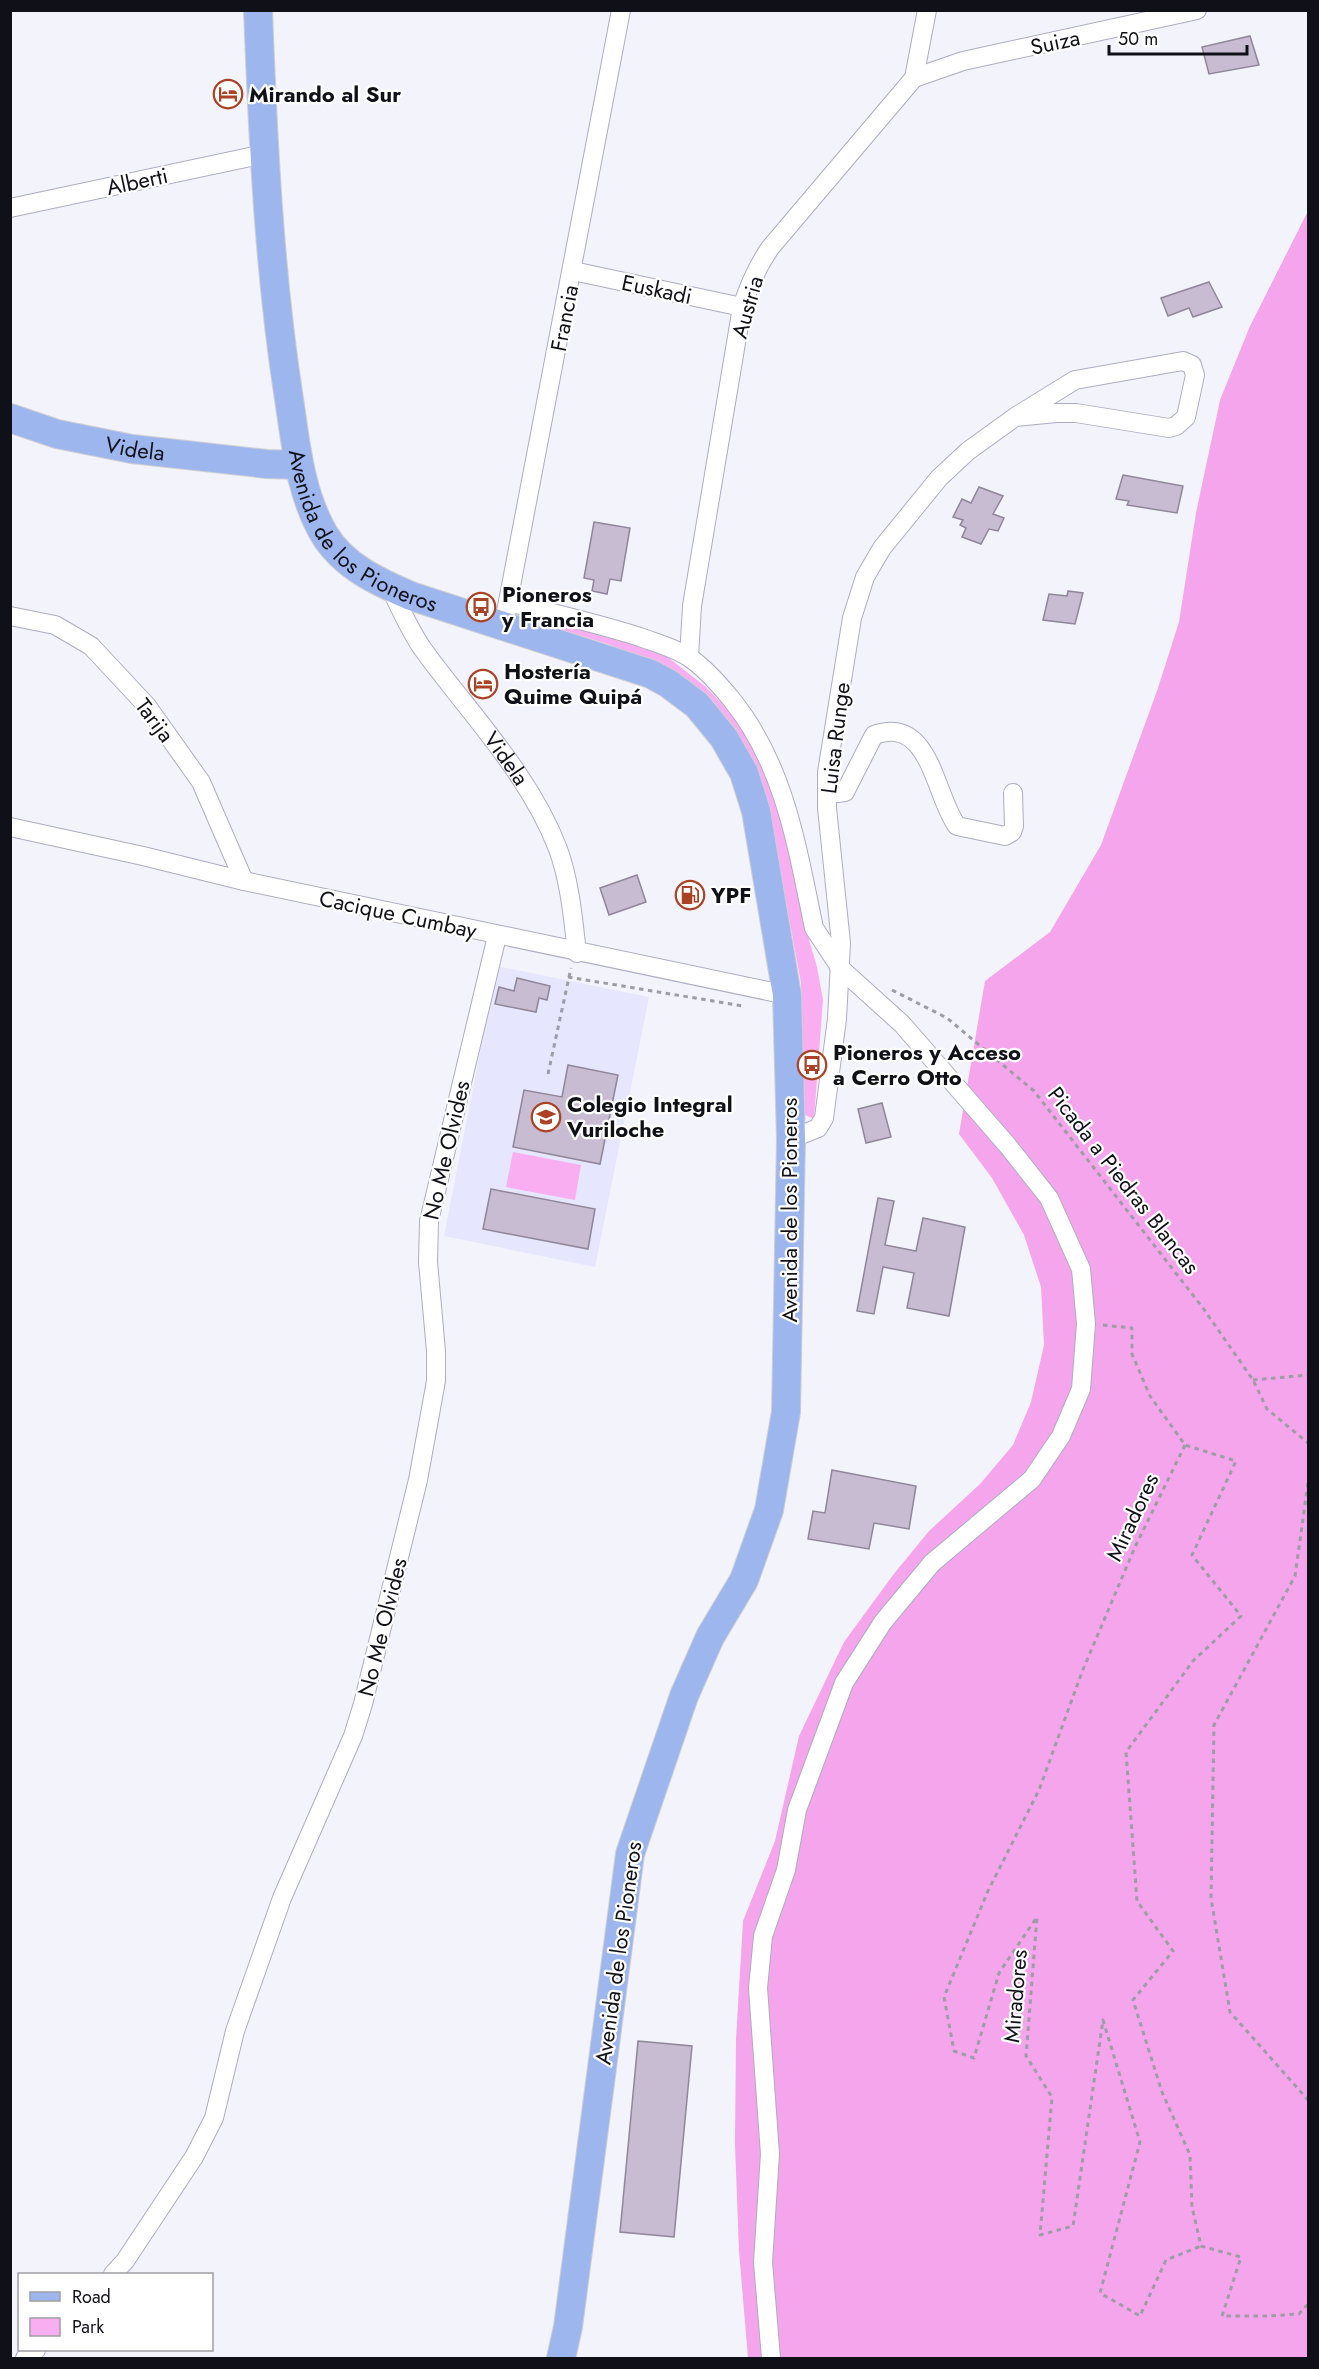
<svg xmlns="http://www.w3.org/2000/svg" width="1319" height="2369" viewBox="0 0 1319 2369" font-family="Jost,sans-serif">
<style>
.built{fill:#e6e6fe}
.green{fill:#faaef2}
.forest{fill:#f4a5ec}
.building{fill:#c7bcd1;stroke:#90869a;stroke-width:1.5}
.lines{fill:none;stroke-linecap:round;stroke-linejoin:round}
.minor-casing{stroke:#adacc3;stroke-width:20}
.primary-casing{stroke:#cfcfd1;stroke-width:30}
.path{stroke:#9d9da6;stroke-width:3;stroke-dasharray:4.5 4.5;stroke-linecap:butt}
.minor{stroke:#fff;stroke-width:18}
.primary{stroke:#9eb6ee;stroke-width:28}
.labels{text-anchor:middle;stroke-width:4.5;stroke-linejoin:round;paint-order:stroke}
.street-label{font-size:22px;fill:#101018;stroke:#fff}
.poi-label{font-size:22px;font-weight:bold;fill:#101018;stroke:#fff;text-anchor:start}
</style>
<rect width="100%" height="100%" fill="#f3f3fc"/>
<path class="built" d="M497,966L649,997L595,1267L444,1236Z"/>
<path class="green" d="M520,610L611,635L665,655L706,687L731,713L764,764L780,812L808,936L817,967L823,1000L814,1119L805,1115L801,983L769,810L749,753L715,708L658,665L608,644L517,617Z
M513,1152L581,1165L575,1200L506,1187Z"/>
<path class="forest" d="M1308,211V2358H748L739,2251L735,2145L736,2039L743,1921L775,1841L799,1736L844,1642L893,1575L929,1531L980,1484L1013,1445L1031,1402L1044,1345L1041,1287L1024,1235L992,1178L959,1134L985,981L1050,932L1101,845L1158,688L1179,622L1196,513L1220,400L1250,326Z"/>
<path class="building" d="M1250,36L1259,65L1209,74L1202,47Z
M1209,282L1222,307L1193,317L1189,308L1168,316L1161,298Z
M1123,475L1183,486L1177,513L1127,505L1129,501L1116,499Z
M979,487L1003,496L993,514L1004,518L998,531L989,529L981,544L962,537L966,528L960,525L963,520L953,517L962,499L971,503Z
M594,522L630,528L621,581L610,579L607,594L592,591L594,580L584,578Z
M1068,591L1083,593L1075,624L1043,620L1049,594L1067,596Z
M637,875L646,902L609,915L600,888Z
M517,978L550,986L547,1000L539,998L536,1012L495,1004L499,987L514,991Z
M568,1065L618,1075L600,1164L513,1147L524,1090L562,1097Z
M882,1103L891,1137L866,1143L858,1109Z
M491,1189L595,1209L588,1249L483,1229Z
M878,1198L894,1201L885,1245L916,1251L923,1218L965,1227L949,1316L907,1308L914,1273L883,1267L874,1314L857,1311Z
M832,1470L916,1486L909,1529L874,1523L869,1549L808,1539L813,1511L825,1513Z
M638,2041L692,2046L674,2237L620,2232Z"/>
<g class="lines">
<g class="minor-casing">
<g id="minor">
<path d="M914,78L963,61L1197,10"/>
<path d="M10,208L264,154"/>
<path d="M573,271L742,307"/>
<path id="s1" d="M390,587C400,608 409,629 422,648C469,713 529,773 558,849C570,882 573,918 577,953"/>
<path d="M508,602C552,613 596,623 640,637C656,643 676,648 690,658C706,669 719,684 732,700C785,766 797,847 814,928L841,969L902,1024L1008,1146L1049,1198L1081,1269L1086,1324L1081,1389L1061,1436L1032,1479L932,1563L883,1622L844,1683L797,1810L786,1870L763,1936L758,1988L770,2154L763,2262L771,2358"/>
<path d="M506,612L621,10"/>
<path d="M10,616L55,625L91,646L147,706L201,782L244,881"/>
<path d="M689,657L692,606L742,307C749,285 757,267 770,248L914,78L927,10"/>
<path d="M827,791L837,793L845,792L874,735C931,715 934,795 957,826L1005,836L1012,832L1014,826L1013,793"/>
<path d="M10,827L143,856L244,881L787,995"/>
<path d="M791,1139L818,1128L824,1118L837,1019L841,943L827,808V772L852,618L865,577L882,548L939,478L968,451L1015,417L1075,380L1183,361L1192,365L1195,375L1186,417L1176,426L1169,428L1076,413H1056L1015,417"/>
<path d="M113,2274L125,2261L194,2157L214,2118L235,2031L282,1898L353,1736L363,1704L418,1480L436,1381V1351L428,1262L429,1221L497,936"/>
<path d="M25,2358L36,2350"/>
</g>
</g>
<g class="primary-casing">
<g id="primary">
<path id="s2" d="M258,10C263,140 269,271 289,399C296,445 300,493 324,534C343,566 378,582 411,596L651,674L669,684L697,705L724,738L744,773L756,811L787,995L791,1139L786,1412L769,1510L744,1580L710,1637L684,1696L630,1854L568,2327L561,2358"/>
<path id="s3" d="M10,418L57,434L132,449L267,464L299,465"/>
</g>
</g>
<path class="path" d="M568,977L743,1006
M892,990L947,1018L1034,1091L1203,1308L1253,1380L1267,1409L1308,1443
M548,1074L571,968
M1103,1325L1132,1328V1354L1150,1396L1185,1445L1236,1461L1192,1555L1241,1616L1193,1661L1126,1752L1137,1901L1173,1951L1133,2000L1162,2092L1190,2155L1192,2207L1201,2246L1241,2257L1222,2316H1268L1299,2314L1308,2304
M1253,1380L1308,1375
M1185,1445L1135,1547L1082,1672L1039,1790L988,1891L944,1997L954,2051L974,2058L999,1973L1037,1917L1026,2056L1052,2097L1040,2235L1073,2226L1103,2020L1140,2142L1100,2293L1140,2316L1166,2260L1201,2246
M1308,1483L1295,1576L1214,1725L1211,1898L1230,2012L1308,2100"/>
<use href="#minor" class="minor"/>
<use href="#primary" class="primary"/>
</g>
<defs>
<g id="hotel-ring" transform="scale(1.5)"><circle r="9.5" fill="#fff" stroke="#ab4225" stroke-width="1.5"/><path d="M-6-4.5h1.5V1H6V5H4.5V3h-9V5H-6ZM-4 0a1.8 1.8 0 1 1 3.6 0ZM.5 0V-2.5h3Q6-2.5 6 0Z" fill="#ab4225"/></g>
<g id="bus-ring" transform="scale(1.5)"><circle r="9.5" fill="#fff" stroke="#ab4225" stroke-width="1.5"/><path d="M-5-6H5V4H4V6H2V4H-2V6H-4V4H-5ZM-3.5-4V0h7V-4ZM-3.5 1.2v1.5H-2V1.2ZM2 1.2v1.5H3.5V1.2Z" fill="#ab4225"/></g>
<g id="fuel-ring" transform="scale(1.5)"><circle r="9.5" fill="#fff" stroke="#ab4225" stroke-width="1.5"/><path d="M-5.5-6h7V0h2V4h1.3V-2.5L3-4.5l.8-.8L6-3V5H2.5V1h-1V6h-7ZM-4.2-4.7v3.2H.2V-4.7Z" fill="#ab4225"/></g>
<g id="school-ring" transform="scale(1.5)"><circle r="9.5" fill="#fff" stroke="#ab4225" stroke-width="1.5"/><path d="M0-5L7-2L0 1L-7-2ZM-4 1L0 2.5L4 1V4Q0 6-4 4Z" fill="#ab4225"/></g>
</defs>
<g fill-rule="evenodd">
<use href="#hotel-ring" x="228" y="94"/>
<use href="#bus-ring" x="481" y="607"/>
<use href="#hotel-ring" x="483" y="684"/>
<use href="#fuel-ring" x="690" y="895"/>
<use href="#bus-ring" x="812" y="1065"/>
<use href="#school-ring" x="546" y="1117"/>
</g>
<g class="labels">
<g class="street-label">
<text transform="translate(1055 42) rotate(-12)" y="8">Suiza</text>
<text transform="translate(137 181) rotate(-12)" y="8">Alberti</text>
<text transform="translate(657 289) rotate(12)" y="8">Euskadi</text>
<text transform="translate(747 307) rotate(-74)" y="8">Austria</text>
<text transform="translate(564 318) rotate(-79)" y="8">Francia</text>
<text dy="8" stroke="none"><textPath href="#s3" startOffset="129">Videla</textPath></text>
<text dy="8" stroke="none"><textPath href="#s2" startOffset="554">Avenida de los Pioneros</textPath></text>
<text transform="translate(155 720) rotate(53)" y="8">Tarija</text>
<text transform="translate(835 738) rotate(-83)" y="8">Luisa Runge</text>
<text dy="8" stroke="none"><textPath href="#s1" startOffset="208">Videla</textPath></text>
<text transform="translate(398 914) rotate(12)" y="8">Cacique Cumbay</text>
<text transform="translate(446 1150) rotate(-77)" y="8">No Me Olvides</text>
<text transform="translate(1124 1180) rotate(52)" y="8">Picada a Piedras Blancas</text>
<text transform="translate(789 1210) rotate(-90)" y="8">Avenida de los Pioneros</text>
<text transform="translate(1132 1517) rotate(-65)" y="8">Miradores</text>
<text transform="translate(382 1627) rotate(-76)" y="8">No Me Olvides</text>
<text transform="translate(618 1953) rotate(-82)" y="8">Avenida de los Pioneros</text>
<text transform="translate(1015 1996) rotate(-85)" y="8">Miradores</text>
</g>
<g class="poi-label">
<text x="249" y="102">Mirando al Sur</text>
<text x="502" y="602">Pioneros<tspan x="502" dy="25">y Francia</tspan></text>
<text x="504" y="679">Hostería<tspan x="504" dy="25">Quime Quipá</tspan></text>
<text x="711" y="903">YPF</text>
<text x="833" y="1060">Pioneros y Acceso<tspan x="833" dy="25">a Cerro Otto</tspan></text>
<text x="567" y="1112">Colegio Integral<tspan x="567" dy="25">Vuriloche</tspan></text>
</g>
</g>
<rect width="1319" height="2369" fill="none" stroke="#101018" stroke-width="24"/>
<rect x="18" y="2273" width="195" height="78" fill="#ffffff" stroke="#9f9fa3" stroke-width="1.5"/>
<rect x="30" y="2292" width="30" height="9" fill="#9eb6ee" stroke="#9f9fa3" stroke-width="1.5"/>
<text x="72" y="2303" font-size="18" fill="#101018">Road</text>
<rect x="30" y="2318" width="30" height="18" fill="#faaef2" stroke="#9f9fa3" stroke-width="1.5"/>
<text x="72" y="2333" font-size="18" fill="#101018">Park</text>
<path d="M1109 45v9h138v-9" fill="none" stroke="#101018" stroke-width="3"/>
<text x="1118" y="45" font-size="18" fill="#101018" stroke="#ffffff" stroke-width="4.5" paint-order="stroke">50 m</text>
</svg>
